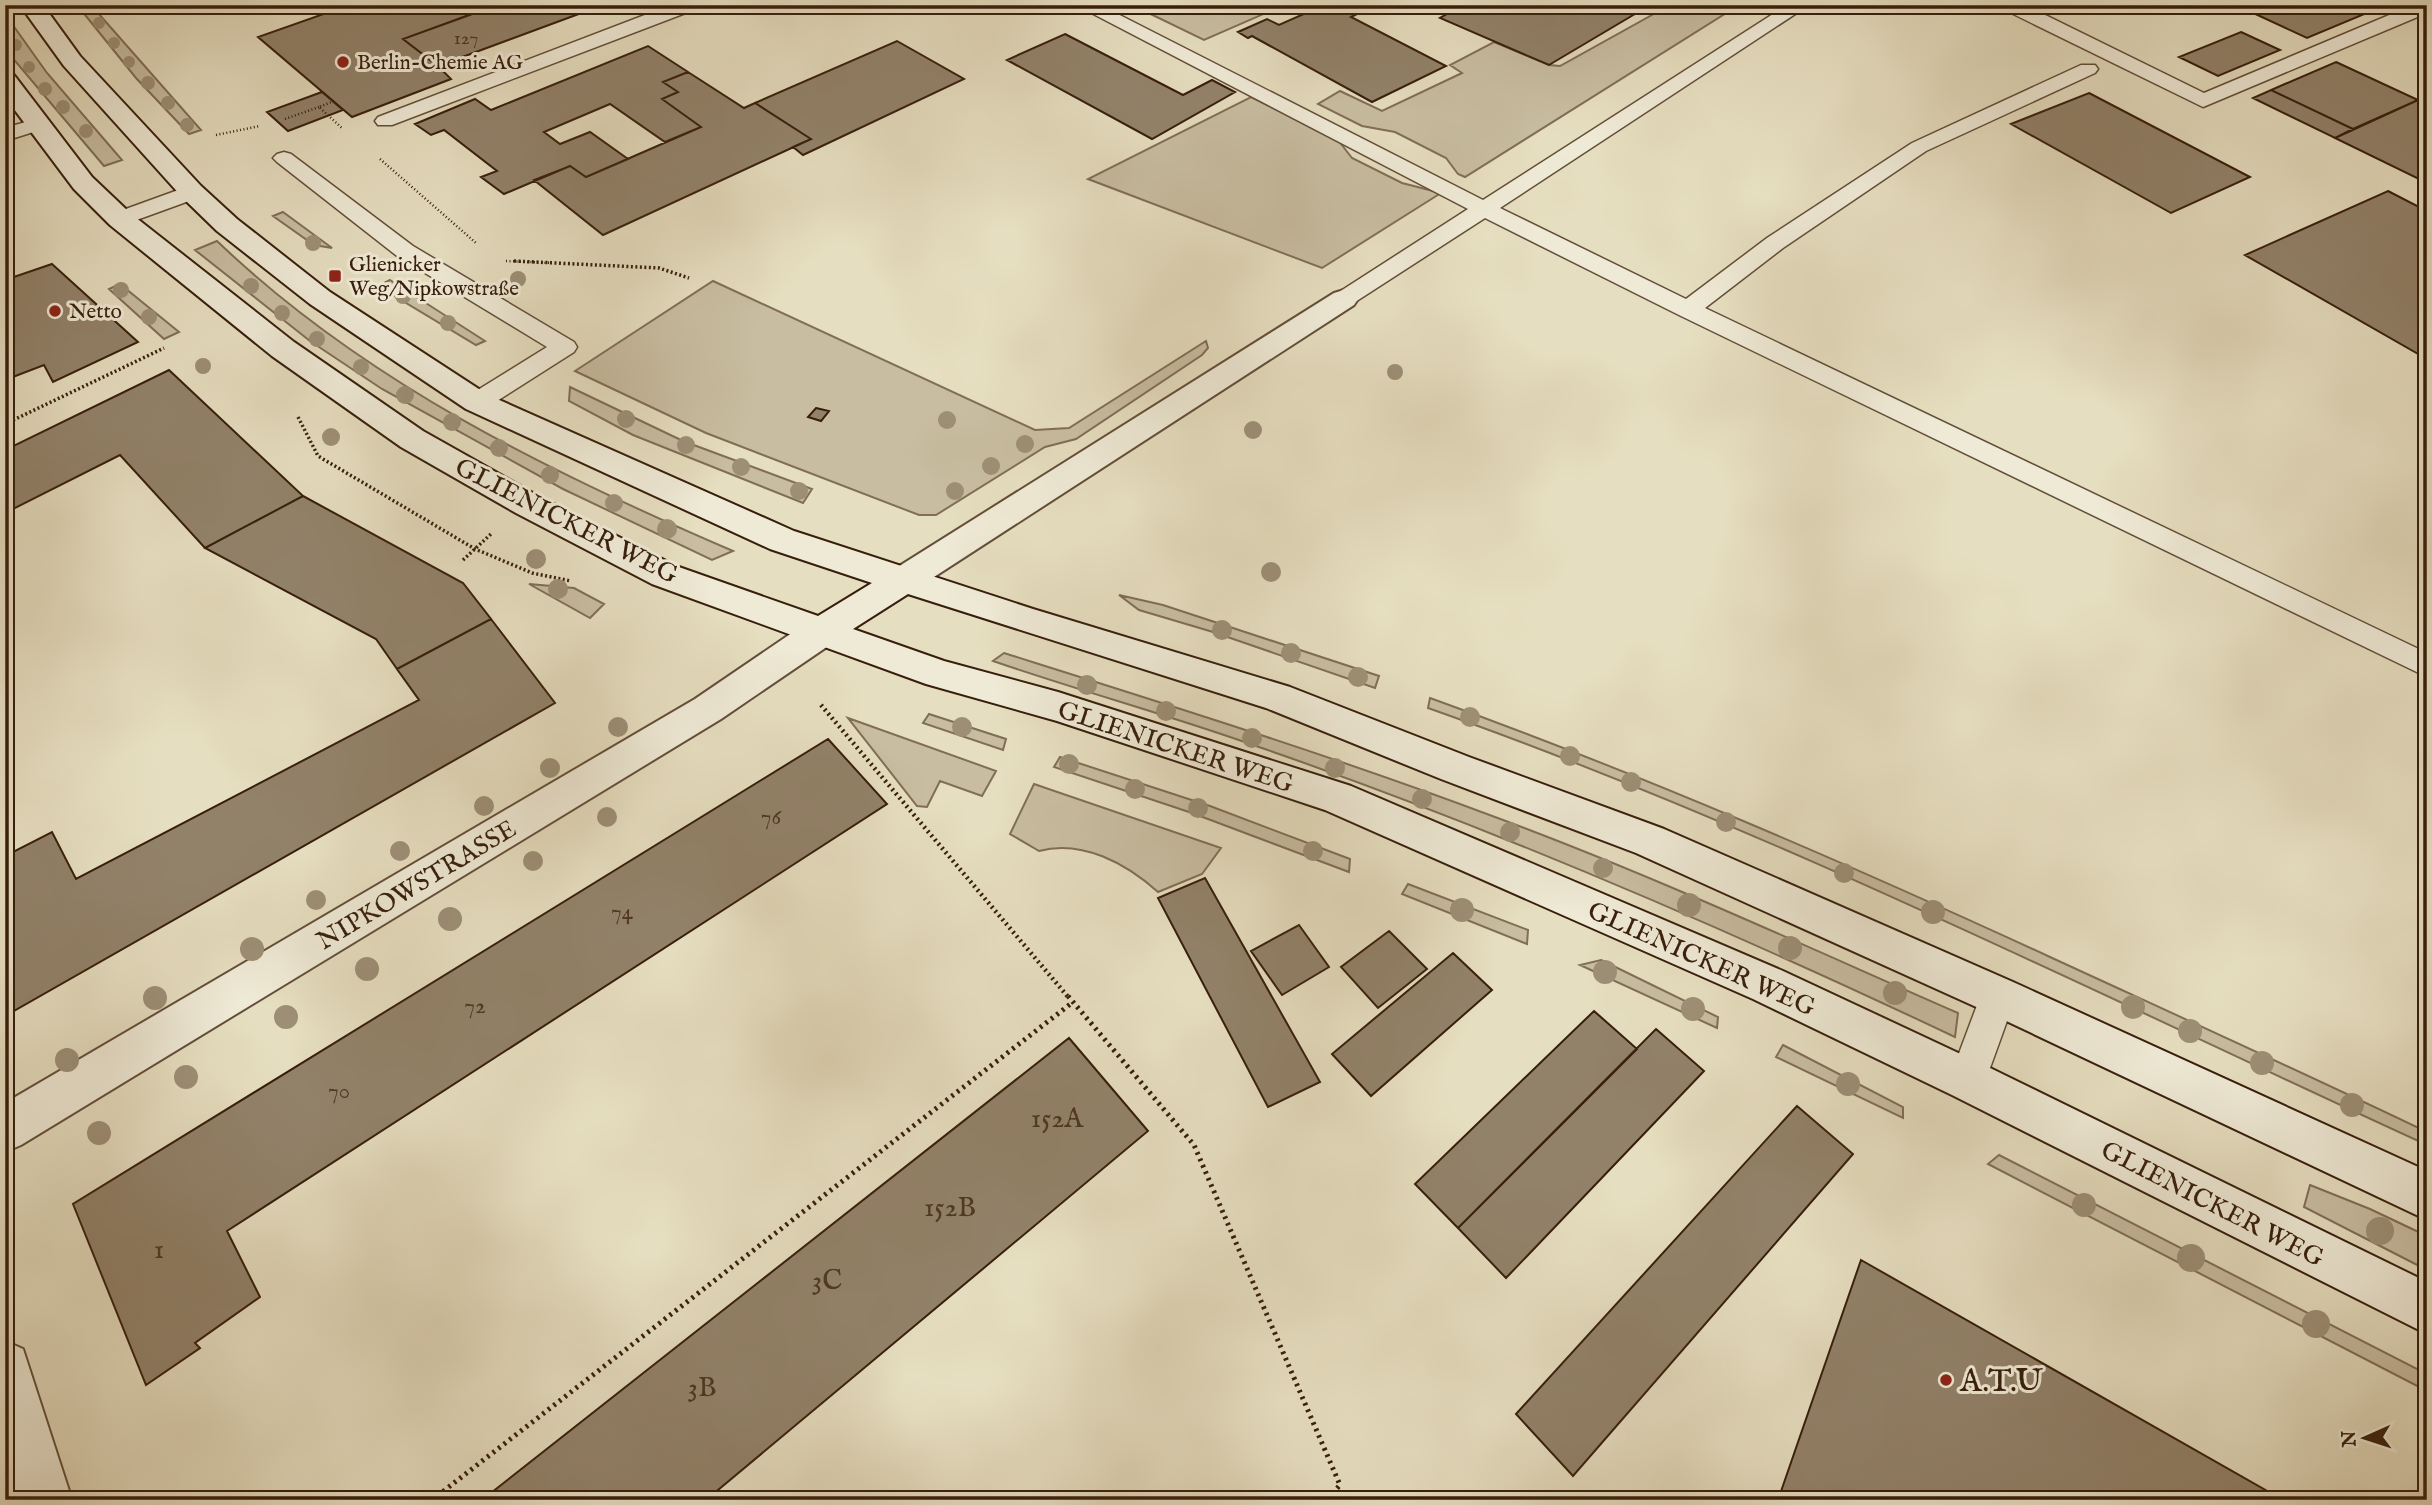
<svg xmlns="http://www.w3.org/2000/svg" width="2432" height="1505" viewBox="0 0 2432 1505" font-family="'IM FELL English',serif">
<style>
.green{fill:#c8bda1;stroke:#806e56;stroke-width:2}
.building{fill:#92826a;stroke:#371e0c;stroke-width:2}
.lines{fill:none;stroke-linecap:round;stroke-linejoin:round}
.lane-casing{stroke:#634e39;stroke-width:3}
.street-casing{stroke:#634e39;stroke-width:4}
.secondary-casing{stroke:#371e0c;stroke-width:4}
.path-far3{stroke:#371e0c;stroke-width:2.5;stroke-dasharray:1 2.5;stroke-linecap:butt}
.path-far2{stroke:#371e0c;stroke-width:3.5;stroke-dasharray:2 2.5;stroke-linecap:butt}
.path-far1{stroke:#371e0c;stroke-width:4.5;stroke-dasharray:2 3.5;stroke-linecap:butt}
.path{stroke:#371e0c;stroke-width:5;stroke-dasharray:2.5 4.5;stroke-linecap:butt}
.lane{fill:#efead6;fill-rule:evenodd}
.street{fill:#efead6;fill-rule:evenodd}
.secondary{fill:#efead6;fill-rule:evenodd}
.tree{fill:#9d8f76}
.poi-dot{fill:#8f2418;stroke:#efead6;stroke-width:2.5}
.labels{text-anchor:middle;stroke-width:6;stroke-linejoin:round;paint-order:stroke}
.far-number-label{font-size:19px;fill:#4e3724}
.far-poi-label{font-size:21px;fill:#371e0c;stroke:#efead6;text-anchor:start}
.number-label{font-size:23px;fill:#4e3724}
.street-label{font-size:26px;fill:#371e0c;stroke:#efead6}
.near-number-label{font-size:28px;fill:#4e3724}
.near-poi-label{font-size:32px;fill:#371e0c;stroke:#efead6;text-anchor:start}
</style>
<rect width="100%" height="100%" fill="#e6dec0"/>
<filter id="stains"><feTurbulence type="fractalNoise" baseFrequency=".00286" numOctaves="4"/><feColorMatrix values="0 0 0 0 .2 0 0 0 0 .09 0 0 0 0 .02 0 0 0 .5 -.17"/></filter>
<radialGradient id="worn" r=".72"><stop offset=".6" stop-color="#630" stop-opacity="0"/><stop offset="1" stop-color="#630" stop-opacity=".3"/></radialGradient>
<path class="green" d="M77,5H91L201,130L189,134L136,78Z
M1132,5H1284L1204,40Z
M1670,5H1739L1465,177L1458,174L1446,158L1395,132L1362,126L1318,104L1340,91L1382,111L1462,73L1450,65L1494,42L1549,65L1560,66Z
M5,14L47,73L122,160L104,166L10,55L5,47Z
M1251,97L1338,140L1352,158L1402,183L1441,193L1322,268L1088,179Z
M283,212L332,248L314,245L273,216Z
M217,241C363,381 549,472 733,551L712,560L563,489L382,389L310,341L195,250Z
M390,280L485,341L476,345L378,286Z
M713,281L1035,430L1069,428L1206,341L1208,348L1202,355L1076,439L1045,447L936,515H919L706,433L575,371Z
M120,284L179,332L164,339L109,289Z
M570,387L683,441L812,489L803,503L633,435L569,401Z
M529,584L574,588L604,604L590,618Z
M1119,595L1163,605L1379,676L1375,688L1213,632L1139,610Z
M1004,653C1169,705 1333,756 1495,817C1652,875 1805,946 1958,1013L1955,1037C1727,929 1494,828 1256,746C1169,715 1080,691 993,661Z
M1430,698C1641,774 1846,863 2050,957C2176,1015 2302,1072 2427,1132V1145C2097,994 1771,829 1428,708Z
M929,714L1006,739L1003,750L923,723Z
M848,718L996,771L982,796L940,781L927,807L917,806Z
M1060,757L1210,806L1350,859L1349,872L1192,813L1054,767Z
M1034,784L1221,848L1202,874L1158,892C1127,864 1082,839 1039,851L1010,834Z
M1408,884L1528,930L1527,944L1402,894Z
M1601,960L1718,1017L1717,1028L1580,965Z
M1783,1045L1903,1107V1118L1776,1057Z
M1999,1155L2427,1374V1391L1988,1164Z
M2310,1185L2370,1209L2427,1236V1270L2304,1207Z"/>
<path class="building" d="M349,5H457L470,15L403,39L438,66L451,79L352,117L258,37Z
M496,5H603L438,66L403,39Z
M1324,5H1351L1363,11L1351,17L1446,66L1372,102L1252,36L1248,38L1238,32L1267,19L1279,25Z
M1463,5H1650L1549,65L1440,18Z
M2236,5H2340L2362,15L2307,38Z
M2241,32L2280,50L2218,76L2179,57Z
M1065,34L1183,95L1212,80L1235,92L1152,139L1007,60Z
M897,41L964,79L803,155L793,147L811,139L755,103Z
M648,46L688,72L663,82L678,92L662,99L701,127L665,142L610,104L544,132L560,144L590,132L628,159L586,177L570,166L504,194L481,177L497,171L444,130L431,135L415,124L475,99L491,110Z
M2336,62L2418,100L2353,129L2271,90Z
M688,72L744,108L755,103L811,139L603,235L534,180L570,166L586,177L701,127L662,99L678,92L663,82Z
M2271,90L2353,129L2335,138L2253,98Z
M322,92L343,110L288,131L267,112Z
M2089,93L2250,177L2171,213L2011,124Z
M2418,100L2427,104V183L2335,138Z
M2388,191L2427,211V359L2245,255Z
M52,264L138,342L53,382L44,365L5,380V280Z
M169,370L303,496L205,548L120,455L5,513V450Z
M816,408L829,411L821,421L808,417Z
M303,496L463,583L491,619L397,669L376,639L205,548Z
M491,619L555,703L5,1016V856L52,832L76,879L419,700L397,669Z
M828,739L887,804L227,1231L260,1297L195,1343L200,1348L146,1385L73,1204Z
M1205,878L1320,1082L1268,1107L1158,898Z
M1299,925L1329,967L1282,995L1251,951Z
M1389,931L1427,969L1378,1008L1341,967Z
M1453,953L1492,990L1371,1096L1332,1054Z
M1594,1011L1637,1049L1458,1228L1415,1184Z
M1656,1029L1704,1071L1506,1278L1458,1228Z
M1069,1038L1148,1131L706,1500H482Z
M1797,1106L1853,1154L1573,1476L1516,1414Z
M1861,1260L2283,1500H1778Z"/>
<g class="lines">
<g class="lane-casing">
<path id="lane" d="M671,5H698L696,9L392,125H378L375,121L378,117Z
M1076,5H1100L1483,200L1787,5H1809L1500,208L1686,299L1767,238L1912,143L2081,65H2095L2098,69L2095,73L1926,151L1783,248L1705,308L2427,653V677L1679,315L1485,218L1352,304L1344,306L1336,304L1332,299L1336,294L1468,209Z
M2001,5H2025L2204,93L2413,5H2427V13L2203,107L2003,9Z
M39,118L46,120L49,124L46,128L5,141V128Z
M284,152L291,154L413,246L574,342L577,347L574,352L486,408L477,410L468,408L464,402L468,396L547,347L397,256L277,162L273,158L277,154Z
M192,185L200,187L203,192L200,197L120,226L112,224L109,219L112,214Z
M1998,980L2011,984L2016,996L1981,1093L1968,1098L1955,1093L1949,1080L1985,984Z"/>
</g>
<g class="street-casing">
<path id="street" d="M1344,290L1354,293L1358,299L1354,305L917,588L905,592L893,588L888,579L893,570L1334,293Z
M821,618L834,622L839,632L834,642L721,719L21,1145L5,1152V1103L695,699L808,622Z
M5,1341L23,1349L72,1500H18L5,1457Z"/>
</g>
<g class="secondary-casing">
<path id="secondary" d="M20,5H43L80,56L201,186L237,219L330,292L488,395L794,531L1033,609L1290,687L1469,757L1664,829L2013,982L2427,1171V1220L1983,1010L1636,853L1441,779L1266,708L908,594L853,629L944,661L1058,692L1351,786L1783,971L1984,1065L2427,1282V1334L1952,1095L1753,999L1325,810L1057,721L926,684L652,584L516,513L401,447L272,356L110,225L74,189L5,97V73L14,75L92,177L130,213L294,342L423,431L540,497L676,566L818,616L872,583L770,549L466,409L310,304L217,231L183,198L64,66Z"/>
</g>
<path class="path-far3" d="M334,101L319,107L343,129
M285,119L319,107
M216,135L260,126
M380,159L476,243
M506,261L552,263"/>
<path class="path-far2" d="M514,261L659,268L689,278
M298,417L318,456L475,549L532,573L571,581
M5,424L164,348
M463,560L491,534"/>
<path class="path-far1" d="M821,705L1069,998"/>
<path class="path" d="M1068,996L1194,1145L1340,1485L1326,1500
M432,1500L1073,1002"/>
<use href="#lane" class="lane"/>
<use href="#street" class="street"/>
<use href="#secondary" class="secondary"/>
</g>
<g class="tree">
<circle cx="99" cy="23" r="6"/>
<circle cx="114" cy="43" r="6"/>
<circle cx="16" cy="45" r="6"/>
<circle cx="129" cy="62" r="6"/>
<circle cx="29" cy="67" r="6"/>
<circle cx="148" cy="83" r="7"/>
<circle cx="45" cy="89" r="7"/>
<circle cx="168" cy="103" r="7"/>
<circle cx="63" cy="107" r="7"/>
<circle cx="187" cy="125" r="7"/>
<circle cx="86" cy="131" r="7"/>
<circle cx="313" cy="243" r="8"/>
<circle cx="518" cy="279" r="8"/>
<circle cx="251" cy="286" r="8"/>
<circle cx="121" cy="290" r="8"/>
<circle cx="403" cy="296" r="8"/>
<circle cx="282" cy="313" r="8"/>
<circle cx="149" cy="317" r="8"/>
<circle cx="448" cy="323" r="8"/>
<circle cx="317" cy="339" r="8"/>
<circle cx="203" cy="366" r="8"/>
<circle cx="361" cy="367" r="8"/>
<circle cx="1395" cy="372" r="8"/>
<circle cx="405" cy="395" r="9"/>
<circle cx="626" cy="419" r="9"/>
<circle cx="947" cy="420" r="9"/>
<circle cx="452" cy="422" r="9"/>
<circle cx="1253" cy="430" r="9"/>
<circle cx="331" cy="437" r="9"/>
<circle cx="1025" cy="444" r="9"/>
<circle cx="686" cy="445" r="9"/>
<circle cx="499" cy="448" r="9"/>
<circle cx="991" cy="466" r="9"/>
<circle cx="741" cy="467" r="9"/>
<circle cx="550" cy="475" r="9"/>
<circle cx="799" cy="491" r="9"/>
<circle cx="955" cy="491" r="9"/>
<circle cx="614" cy="503" r="9"/>
<circle cx="667" cy="529" r="10"/>
<circle cx="536" cy="559" r="10"/>
<circle cx="1271" cy="572" r="10"/>
<circle cx="558" cy="589" r="10"/>
<circle cx="1222" cy="630" r="10"/>
<circle cx="1291" cy="653" r="10"/>
<circle cx="1358" cy="677" r="10"/>
<circle cx="1087" cy="685" r="10"/>
<circle cx="1166" cy="711" r="10"/>
<circle cx="1470" cy="717" r="10"/>
<circle cx="618" cy="727" r="10"/>
<circle cx="962" cy="727" r="10"/>
<circle cx="1252" cy="738" r="10"/>
<circle cx="1570" cy="756" r="10"/>
<circle cx="1069" cy="764" r="10"/>
<circle cx="550" cy="768" r="10"/>
<circle cx="1335" cy="768" r="10"/>
<circle cx="1631" cy="782" r="10"/>
<circle cx="1135" cy="789" r="10"/>
<circle cx="1422" cy="799" r="10"/>
<circle cx="484" cy="806" r="10"/>
<circle cx="1198" cy="808" r="10"/>
<circle cx="607" cy="817" r="10"/>
<circle cx="1726" cy="822" r="10"/>
<circle cx="1510" cy="832" r="10"/>
<circle cx="400" cy="851" r="10"/>
<circle cx="1313" cy="851" r="10"/>
<circle cx="533" cy="861" r="10"/>
<circle cx="1603" cy="868" r="10"/>
<circle cx="1844" cy="873" r="10"/>
<circle cx="316" cy="900" r="10"/>
<circle cx="1689" cy="905" r="12"/>
<circle cx="1462" cy="910" r="12"/>
<circle cx="1933" cy="912" r="12"/>
<circle cx="450" cy="919" r="12"/>
<circle cx="1790" cy="948" r="12"/>
<circle cx="252" cy="949" r="12"/>
<circle cx="367" cy="969" r="12"/>
<circle cx="1605" cy="972" r="12"/>
<circle cx="1895" cy="993" r="12"/>
<circle cx="155" cy="998" r="12"/>
<circle cx="2133" cy="1007" r="12"/>
<circle cx="1693" cy="1009" r="12"/>
<circle cx="286" cy="1017" r="12"/>
<circle cx="2190" cy="1031" r="12"/>
<circle cx="67" cy="1060" r="12"/>
<circle cx="2262" cy="1063" r="12"/>
<circle cx="186" cy="1077" r="12"/>
<circle cx="1848" cy="1084" r="12"/>
<circle cx="2352" cy="1105" r="12"/>
<circle cx="99" cy="1133" r="12"/>
<circle cx="2084" cy="1205" r="12"/>
<circle cx="2380" cy="1231" r="14"/>
<circle cx="2191" cy="1258" r="14"/>
<circle cx="2316" cy="1324" r="14"/>
</g>
<g class="poi-dot">
<circle cx="343" cy="62" r="7"/>
<rect x="328" y="269" width="14" height="14" rx="3.5"/>
<circle cx="55" cy="311" r="7"/>
<circle cx="1946" cy="1380" r="7"/>
</g>
<g class="labels">
<g class="far-number-label">
<text x="466" y="44">127</text>
</g>
<g class="far-poi-label">
<text x="357" y="69">Berlin-Chemie AG</text>
<text x="349" y="271">Glienicker<tspan x="349" dy="24">Weg/Nipkowstraße</tspan></text>
<text x="69" y="318">Netto</text>
</g>
<g class="number-label">
<text x="771" y="824">76</text>
<text x="622" y="919">74</text>
<text x="475" y="1013">72</text>
<text x="339" y="1098">70</text>
</g>
<g class="street-label">
<text transform="translate(567 520) rotate(27)" y="9">GLIENICKER WEG</text>
<text transform="translate(1176 746) rotate(18)" y="9">GLIENICKER WEG</text>
<text transform="translate(416 884) rotate(-31)" y="9">NIPKOWSTRASSE</text>
<text transform="translate(1702 958) rotate(24)" y="9">GLIENICKER WEG</text>
<text transform="translate(2213 1203) rotate(27)" y="9">GLIENICKER WEG</text>
</g>
<g class="near-number-label">
<text x="1057" y="1127">152A</text>
<text x="950" y="1216">152B</text>
<text x="159" y="1258">1</text>
<text x="827" y="1289">3C</text>
<text x="702" y="1396">3B</text>
</g>
<g class="near-poi-label">
<text x="1960" y="1391">A.T.U</text>
</g>
</g>
<rect width="2432" height="1505" fill="none" stroke="#e6dec0" stroke-width="28"/>
<rect x="7" y="7" width="2418" height="1491" fill="none" stroke="#371e0c" stroke-width="3.5"/>
<rect x="14" y="14" width="2404" height="1477" fill="none" stroke="#371e0c" stroke-width="2"/>
<g transform="translate(2365 1438) rotate(267)" stroke="#efead6" stroke-width="5" paint-order="stroke">
<path d="M0-5L12 26L0 18L-12 26Z" fill="#371e0c"/>
<text y="-10" font-size="19" font-weight="bold" text-anchor="middle" fill="#371e0c">N</text>
</g>
<rect width="100%" height="100%" filter="url(#stains)"/>
<rect width="100%" height="100%" fill="url(#worn)"/>
</svg>
